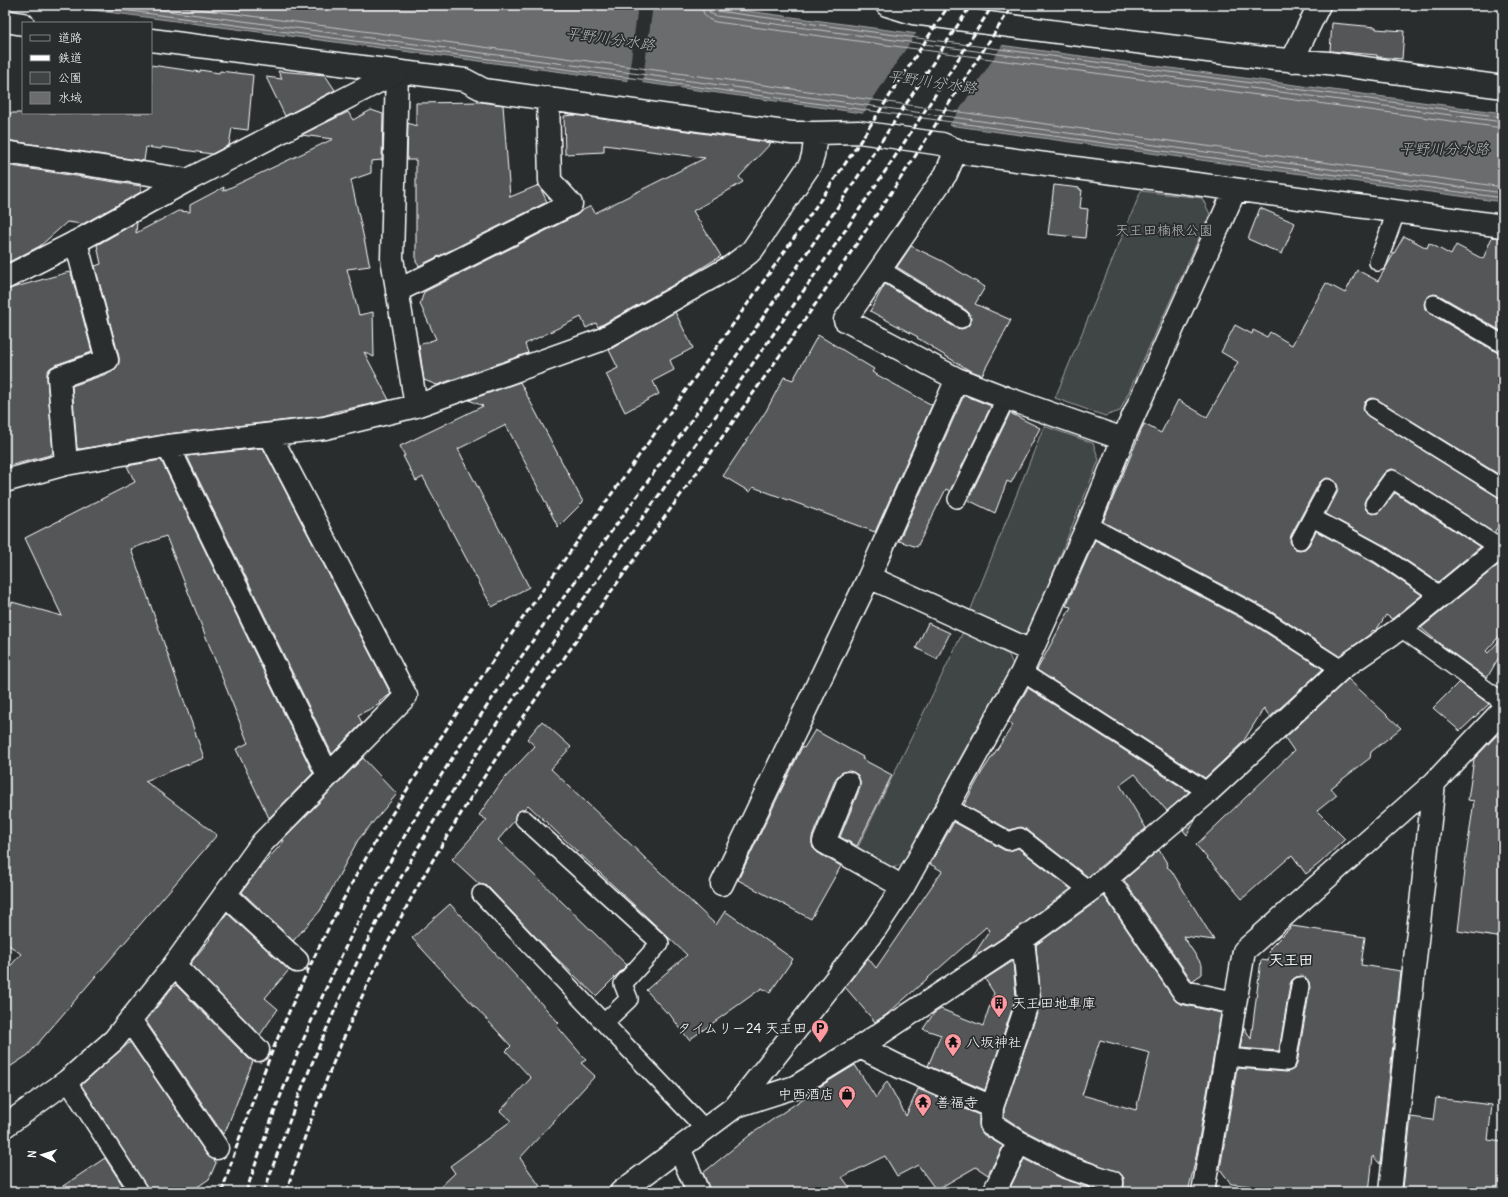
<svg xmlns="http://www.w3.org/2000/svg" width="1508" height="1197" viewBox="0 0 1508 1197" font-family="Delius,'Klee One',sans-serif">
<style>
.green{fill:#414445;stroke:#a0a2a2}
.water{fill:#6a6c6d;stroke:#a6a7a7}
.pier{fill:#2a2d2e}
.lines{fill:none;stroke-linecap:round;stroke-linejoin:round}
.shore{stroke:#c3c4c5;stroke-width:1}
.building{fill:#555758;stroke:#fff;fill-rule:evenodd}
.lane-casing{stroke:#fff;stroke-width:20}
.street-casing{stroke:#fff;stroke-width:25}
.secondary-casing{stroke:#fff;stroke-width:25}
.lane{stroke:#2a2d2e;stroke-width:17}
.street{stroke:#2a2d2e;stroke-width:22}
.secondary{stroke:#2a2d2e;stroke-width:22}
.rail{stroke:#fff;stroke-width:3;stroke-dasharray:6 3;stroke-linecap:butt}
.labels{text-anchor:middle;stroke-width:3.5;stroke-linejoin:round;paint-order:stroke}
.park-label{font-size:14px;fill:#b3b4b5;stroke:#2a2d2e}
.poi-label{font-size:14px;fill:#fff;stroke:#2a2d2e;text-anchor:start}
.water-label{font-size:15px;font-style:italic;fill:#b4b6b6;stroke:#2a2d2e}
.neighbourhood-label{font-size:15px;font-weight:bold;fill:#fff;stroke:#2a2d2e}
</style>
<rect width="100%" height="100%" fill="#2a2d2e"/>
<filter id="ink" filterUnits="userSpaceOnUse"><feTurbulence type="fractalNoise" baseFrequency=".025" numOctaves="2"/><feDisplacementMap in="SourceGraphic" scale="8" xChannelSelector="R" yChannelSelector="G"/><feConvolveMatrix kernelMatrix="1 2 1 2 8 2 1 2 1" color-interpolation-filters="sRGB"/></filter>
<g filter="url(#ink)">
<path class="green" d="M1141,191L1202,198L1210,214L1120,411L1105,416L1055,398Z
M1044,426L1093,443L1099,460L1028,634L1018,638L969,614Z
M963,632L1009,655L1013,665L970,740L903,863L891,869L858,847Z"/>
<path class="water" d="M54,5H703L1503,113V202L646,83Z"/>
<path class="pier" d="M638,5H653L642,85L628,83Z
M917,32L1003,44L948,127L862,115Z"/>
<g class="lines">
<path class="shore" d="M85,5L647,80L1503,198
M123,5L647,75L1503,193
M168,5L648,69L1503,187
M702,5C702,14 707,20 716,22L1503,128
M708,5L710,13L716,16L1503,122
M713,5L714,9L717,11L1503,117"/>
</g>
<path class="building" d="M1332,23L1376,27V29L1404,31L1402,59L1379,57H1377V55L1330,51Z
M151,65L200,72V70L219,73L220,71L253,75L248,130L232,128L229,145L212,154L162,147L161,149L146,147L144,161L5,140V113H151Z
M278,71L325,75L335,90L285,116L266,77L282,79Z
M481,102L503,105L510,197L539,185L547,202L419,266L416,262V160H407L408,123L416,126V103Z
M371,110L383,114L382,160L371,161V173L351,180L370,266L347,269L359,315L373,312L374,357L364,352L389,400L333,412V413L323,416L167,434L80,449L77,448L72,386L112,372L116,368L119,363V357L95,266L101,264L97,245L137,222L136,233L178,211L190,212V205L224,187L223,191L333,139L301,135L348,112L353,120Z
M574,115L771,143L739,177L743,182L693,211L721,256L675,284L598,327L596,323L586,328L581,317L525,344L528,353L437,385L424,380L419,345L436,339L420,304L424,292L577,215L581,211L591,206L595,213L705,158L604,145V152L565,154L564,116Z
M5,165L141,186V192L83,224L67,222L40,246L5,264Z
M1054,185L1080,188V190H1082L1080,208L1088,209L1085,238L1048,234Z
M1260,208L1295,223L1282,254L1248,239Z
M1404,236L1427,248L1429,243L1451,255L1456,245L1483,259L1492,237L1503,238V332L1439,295L1434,294L1429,296L1426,299L1424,304L1425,309L1429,313L1498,353L1503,354V477L1378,400L1373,398L1368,399L1364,403L1363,408L1364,412L1368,416L1498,497L1503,499V519L1494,533L1397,471L1392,469L1388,470L1384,473L1366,498L1364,503L1365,508L1368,512L1373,514L1378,513L1395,493L1480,547L1438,582L1385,546L1326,514L1337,493L1338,487L1336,482L1332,479L1327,478L1322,480L1319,483L1291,535L1290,541L1292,546L1295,549L1300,550L1305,549L1309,545L1316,531L1374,563L1422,595L1392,619L1386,615L1377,629L1374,631L1373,630L1369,635L1339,656L1264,607L1103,522L1144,424L1161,433L1178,400L1207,417L1238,362L1221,352L1235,325L1252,334L1253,330L1267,337L1270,332L1292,345L1326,283L1345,293L1357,270L1378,281Z
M911,246L942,261L985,287L975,304L1011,320L982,375L969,370L934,349V348L917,338L918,337L870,311L885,284L956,328L961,329L965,328L969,325L971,319L970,314L966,310L897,267Z
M69,272L71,273L92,352L55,365L50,368L47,372V378L53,453L50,455L5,467V290Z
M675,312L693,348L670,360L674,370L653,381L659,394L625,412L606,374L618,368L609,350Z
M818,335L874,369L872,372L932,405L875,532L753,487L750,492L723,476L766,411L784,377L793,380Z
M520,382L583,502L558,527L506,425L458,449L529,587L492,607L423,477L416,481L403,456H405L400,446L483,406L469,400Z
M964,395L991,406L950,491L946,489L917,547L899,541Z
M1010,413L1040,428L1011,483L1007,481L995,513L968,500Z
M263,448L391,694L379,702L380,704L358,715L362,723L332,754L187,456Z
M161,460L313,773L269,818L236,749L248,743L166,536L131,549L204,758L145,781L217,835L28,1055L5,1070V972L21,954L5,942V626L12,602L62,616L25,538L135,482L127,466Z
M1095,540L1254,625L1323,669L1270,717L1264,708L1243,742L1205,778L1037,670L1071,607L1066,606Z
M1503,561V632L1486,651L1488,653L1499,641L1503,644V650L1487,678L1440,644L1421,628Z
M928,623L950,633L937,659L916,648Z
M1348,679L1401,728L1371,752L1370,758L1331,788L1337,795L1317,811L1345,839L1320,863L1306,874L1292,855L1242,899L1196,845L1294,751L1285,738Z
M1459,682L1489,704L1460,731L1433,708Z
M1028,688L1189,792L1167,811L1135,774L1120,785L1146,828L1088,877L1026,829L1021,827L1010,830L964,805L982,772L1013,725L1008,722Z
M542,721L571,747L551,769L716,925L725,911L793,959L770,993L762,988L689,1040L668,1012L667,1013L646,990L687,955L528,805L524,809L516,813L514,821L498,840L627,965L596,996L551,953L488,887L484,885L479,884L452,859L487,820L479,815L502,781L535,746L527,739Z
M815,730L863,757L862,759L892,775L857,846L840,837L860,788V781L858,775L853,772L847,771L841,773L836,778L812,837V843L813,848L818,853L841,866L811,919L738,880L802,747L804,748Z
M1503,735V938L1458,931L1465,871L1464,870L1474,801L1468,800L1474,759L1496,736Z
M363,758L397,794L358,840L320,911L293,941L242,892L258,870L284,841L283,839Z
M1197,817L1187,835L1183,830Z
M954,822L1004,850L1009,851L1018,848L1071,889L1016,929L972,958L990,930L986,927L886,1015L875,1022L845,987L868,958L876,968L942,871L930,864Z
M1159,850L1168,865L1167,867L1171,870L1214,940L1183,936L1202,965V974L1192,981L1124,880Z
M1104,896L1174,999L1181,1004L1221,1013L1195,1162L1188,1192H1124V1178L1120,1173L1072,1155L1025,1131L1004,1117V1109L1041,1002L1036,945ZM1100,1040L1150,1053L1136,1110L1082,1095Z
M450,904L559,1023L556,1025L586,1060L581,1063L595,1076L520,1158L544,1192H435L455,1173L450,1166L511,1121L500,1111L531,1078L506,1051L511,1046L412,938Z
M227,913L289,970L265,998L278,1009L260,1035L190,964L210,939L209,938Z
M1292,926L1365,937L1361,965L1401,971L1380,1164L1373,1156L1369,1192H1317L1231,1184L1220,1169L1237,1068L1287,1072L1295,1068L1297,1064L1310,988L1309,982L1307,979L1302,976L1296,977L1292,980L1290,984L1279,1051L1240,1048L1244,1027L1251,1039L1261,960L1268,961L1270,948Z
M1013,961L1016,997L985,1090L928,1066L941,1035L923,1029L934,1013L941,1009L983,1026L994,993L985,979Z
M176,985L249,1059L253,1061L226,1130L223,1134L146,1021L171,989Z
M130,1042L207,1155L214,1160L216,1163L209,1179L190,1192H149L147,1187L81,1085Z
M855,1065L876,1098L887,1081L906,1116L918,1089L979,1115V1123L980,1130L984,1135L1003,1146L988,1175L976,1167L936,1190L918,1165L897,1176L885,1156L842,1177L853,1192H710L703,1173L755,1131H756L814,1091V1090Z
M1436,1098L1492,1105L1488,1140L1503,1142V1192H1407L1403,1188L1411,1117L1433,1120Z
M105,1158L125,1189L121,1192H54Z
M1024,1159L1061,1178L1099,1191V1192H1008Z"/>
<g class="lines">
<g class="lane-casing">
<path id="lane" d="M1378,262L1396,212
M880,269L961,319
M1434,304L1503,344
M1373,408L1503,489
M957,499L1006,398
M1374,504L1392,479L1500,548
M1313,518L1379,554L1441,596
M1088,525L1259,616L1341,669
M1300,540L1328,488
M1401,628L1503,702
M1022,672L1208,792
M948,807L1009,841L1020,837L1090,891
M524,819L660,943L623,984L629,999L604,1023
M481,894L705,1129
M1226,1057L1287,1062L1300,986
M67,1081L139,1192"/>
</g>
<g class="street-casing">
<path id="street" d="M887,5L913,13L1018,27L1263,58L1328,63L1503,87
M5,21L23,24
M1292,61L1319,5
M397,72L392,258L416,406
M816,133L859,132L942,144L964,153C1144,176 1323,202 1503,226
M955,149L952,160L946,174L845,320L957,379L1006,398L1123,439
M5,152L188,180
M397,291L571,204L550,181L548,98
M957,379L869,577L1031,651
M168,446L328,775
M66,464L59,377L107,360L76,242
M5,481L66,464L168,446L325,428L416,406L601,340L732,266L749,253L753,249L810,165L813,156L816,133H792L484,90L465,80L151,40
M848,783L824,842L903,887
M1107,878L1184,992L1235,1003
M722,884L869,577
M225,894L297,961
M1023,939L1029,998L992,1107L991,1124L1019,1142L1067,1167L1112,1182L1111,1192
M174,965L258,1050
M130,1020L217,1148
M860,1047L900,1067L992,1107
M736,1106L795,1087L860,1047L1023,939L1107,878L1208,792L1341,669L1401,628L1503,545
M5,1126L67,1081L114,1040L174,965L262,843L406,696L270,435
M679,1148L698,1192
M621,1192L736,1106L876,928L903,887L1022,672L1088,525L1123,439L1235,190
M994,1192L1019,1142
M1203,1192L1244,951L1434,783L1503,710
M1390,1192L1434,783"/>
</g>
<g class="secondary-casing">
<path id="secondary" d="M5,278L76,242L188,180L397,72"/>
</g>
<use href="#lane" class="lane"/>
<use href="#street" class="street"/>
<use href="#secondary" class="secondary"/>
<path class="rail" d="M222,1192C258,1073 314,946 377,839C450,716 535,601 618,485C697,374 777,265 853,152C885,103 917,54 949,5
M246,1192C295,1045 359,905 442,774C475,722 510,673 545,623C600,547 655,472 709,395C799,267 885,136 971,5
M264,1192C303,1077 351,964 412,858C504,700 617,556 722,407C780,325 838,242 894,158C927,108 960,56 993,5
M286,1192C323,1079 370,968 430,865C521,709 631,566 735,419C796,333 856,246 914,158C947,107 979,56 1013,5"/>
</g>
</g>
<defs>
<g id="building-pin" transform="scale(0.9)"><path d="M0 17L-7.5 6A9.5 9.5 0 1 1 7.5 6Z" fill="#ff9aa2" stroke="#2a2d2e"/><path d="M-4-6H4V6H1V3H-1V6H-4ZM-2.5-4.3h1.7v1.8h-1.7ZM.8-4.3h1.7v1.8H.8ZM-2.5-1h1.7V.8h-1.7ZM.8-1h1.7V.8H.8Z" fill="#111"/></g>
<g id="parking-pin" transform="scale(0.9)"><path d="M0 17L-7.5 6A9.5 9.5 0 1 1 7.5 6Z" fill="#ff9aa2" stroke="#2a2d2e"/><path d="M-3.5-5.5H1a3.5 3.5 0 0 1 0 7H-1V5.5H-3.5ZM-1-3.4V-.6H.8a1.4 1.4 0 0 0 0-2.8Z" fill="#111"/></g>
<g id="temple-pin" transform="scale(0.9)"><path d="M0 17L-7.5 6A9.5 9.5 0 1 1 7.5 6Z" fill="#ff9aa2" stroke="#2a2d2e"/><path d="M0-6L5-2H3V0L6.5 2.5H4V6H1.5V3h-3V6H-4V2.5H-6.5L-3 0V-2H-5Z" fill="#111"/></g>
<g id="shop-pin" transform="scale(0.9)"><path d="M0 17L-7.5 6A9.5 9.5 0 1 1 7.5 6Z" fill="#ff9aa2" stroke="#2a2d2e"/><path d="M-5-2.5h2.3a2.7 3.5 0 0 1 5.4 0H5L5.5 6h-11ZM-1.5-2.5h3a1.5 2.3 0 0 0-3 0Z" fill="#111"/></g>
</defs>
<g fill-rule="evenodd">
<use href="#building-pin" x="999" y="1003"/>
<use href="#parking-pin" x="820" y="1028"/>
<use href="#temple-pin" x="953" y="1042"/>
<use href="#shop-pin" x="847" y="1094"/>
<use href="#temple-pin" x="923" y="1102"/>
</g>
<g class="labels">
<g class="park-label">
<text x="1164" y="235">天王田楠根公園</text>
</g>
<g class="poi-label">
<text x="1012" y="1008">天王田地車庫</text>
<text x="807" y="1033" text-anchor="end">タイムリー24 天王田</text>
<text x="966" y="1047">八坂神社</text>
<text x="834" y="1099" text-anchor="end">中西酒店</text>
<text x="936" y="1107">善福寺</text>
</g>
<g class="water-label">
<text transform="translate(610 39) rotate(8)" y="5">平野川分水路</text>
<text transform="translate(932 82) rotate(8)" y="5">平野川分水路</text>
<text x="1444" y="154">平野川分水路</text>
</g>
<g class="neighbourhood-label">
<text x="1291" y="965">天王田</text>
</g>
</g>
<rect width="1508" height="1197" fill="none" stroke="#2a2d2e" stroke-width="20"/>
<rect x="10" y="10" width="1488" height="1177" fill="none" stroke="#fff" stroke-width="1.5" filter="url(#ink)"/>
<rect x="22" y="22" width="130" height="92" fill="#2a2d2e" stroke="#7f8182"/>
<rect x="30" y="35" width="20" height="6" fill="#2a2d2e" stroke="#7f8182"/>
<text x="58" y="42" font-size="12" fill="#ffffff">道路</text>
<rect x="30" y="55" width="20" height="6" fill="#ffffff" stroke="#7f8182"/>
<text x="58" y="62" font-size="12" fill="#ffffff">鉄道</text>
<rect x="30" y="72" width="20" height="12" fill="#414445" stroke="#7f8182"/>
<text x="58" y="82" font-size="12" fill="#ffffff">公園</text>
<rect x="30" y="92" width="20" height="12" fill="#6a6c6d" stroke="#7f8182"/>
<text x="58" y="102" font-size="12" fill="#ffffff">水域</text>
<g transform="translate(42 1155) rotate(274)" stroke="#2a2d2e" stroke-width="3" paint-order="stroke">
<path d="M0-3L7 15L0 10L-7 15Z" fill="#ffffff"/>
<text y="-6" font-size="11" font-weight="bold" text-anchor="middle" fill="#ffffff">N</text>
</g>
</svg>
